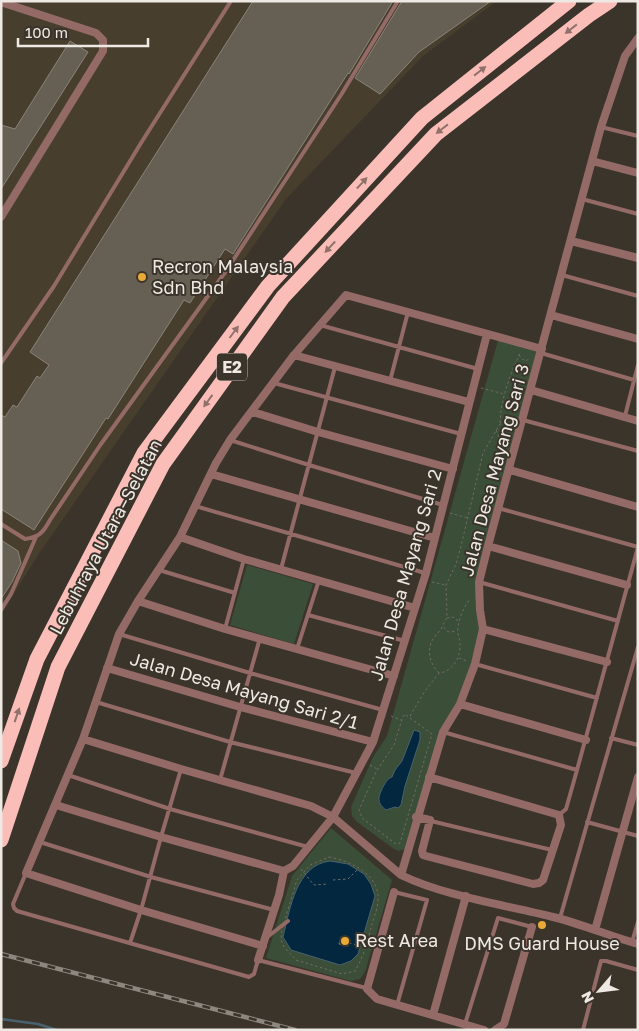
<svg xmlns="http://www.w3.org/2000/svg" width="639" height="1031" viewBox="0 0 639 1031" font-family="'Golos Text',sans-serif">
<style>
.built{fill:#473e2e}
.green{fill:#3b4e38}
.water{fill:#02273f;stroke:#496270}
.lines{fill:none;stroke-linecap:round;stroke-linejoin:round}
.stream{stroke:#496270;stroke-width:2.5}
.building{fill:#655f54;stroke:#8b8378}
.path{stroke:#726b63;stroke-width:1;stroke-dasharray:2.5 2.5;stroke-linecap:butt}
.service{stroke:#946a67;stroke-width:4}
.minor{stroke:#946a67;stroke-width:8}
.motorway{stroke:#fbbdb8;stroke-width:15}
.rail-casing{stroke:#8c877f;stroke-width:4.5}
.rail{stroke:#3b342b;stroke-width:2.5;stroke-dasharray:8;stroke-linecap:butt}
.oneway{fill:#91726a}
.poi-dot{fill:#e8ab37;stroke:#3b342b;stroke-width:2}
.labels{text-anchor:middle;stroke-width:4;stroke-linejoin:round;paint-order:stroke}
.shield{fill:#3b342b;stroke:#b8b3ac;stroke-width:1}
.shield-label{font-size:16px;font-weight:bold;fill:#eeeae3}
.poi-label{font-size:18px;fill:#eeeae3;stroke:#3b342b;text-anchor:start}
.street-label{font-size:18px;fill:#eeeae3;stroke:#3b342b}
</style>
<rect width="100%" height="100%" fill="#3b342b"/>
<path class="built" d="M1,1H497L423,56L286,199L38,555L1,615Z"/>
<path class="green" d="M499,337L545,349L481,577L484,629L470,688L466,698L441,731L405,849L399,851L394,849L357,822L352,816L351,807L373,757L387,736Z
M247,565L313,584L294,644L230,625Z
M331,828L392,880L365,972L360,979L351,981L266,958L292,876Z"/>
<path class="water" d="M414,730L420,732V740L405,786L401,805L398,808L395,807L386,810C375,802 379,795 384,785C387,781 387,779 392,777L395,770L402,761Z
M330,861L348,864L364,874L371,884L375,896L358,954L351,961L340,965L291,950L283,937C290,909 296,865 330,861Z"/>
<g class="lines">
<path class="stream" d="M1,1019L38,1024L57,1030"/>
</g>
<path class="building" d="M253,1H393L349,74L348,73L233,254L225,249L190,303L184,300L108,419L106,418L34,530L1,509V415L5,417L13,405L17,407L37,376L40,378L49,365L30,352Z
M402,1H491L419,52L380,94L355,78Z
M70,41L88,52L1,189V125L15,129Z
M1,540L18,551L21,563L12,582L1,599Z
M341,937L350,940L348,946L339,944Z"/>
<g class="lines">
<path class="path" d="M519,355L522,359L526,361L530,358
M481,388L504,394
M500,423C501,398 510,375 520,353
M496,430L499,437L502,439L509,437
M450,513L468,518
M432,582L445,585
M447,618L453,617L458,621
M444,627C446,633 452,633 456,630
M459,658L467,661
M439,673C430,664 426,650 433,639C436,635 439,632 441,629C444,625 443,622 447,618L446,585L456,564L461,546L483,453L500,424L505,423L511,427
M406,715L432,734L400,843L396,844L362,818L359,810L376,772L394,745L403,716Z
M391,716L401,720
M410,716L425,691L439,673C452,672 461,658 460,644C460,639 457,634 458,628C459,618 463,608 470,599
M370,765L377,769
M329,857C351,861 381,875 378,902C377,910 373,920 371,928C367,943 363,958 355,971L342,974L296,960L284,947L281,940L282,929L297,880L310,865Z
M301,869L314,885L328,884
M333,880L348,879L358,869
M349,943L365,947"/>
<path class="service" d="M601,127L638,136
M582,199L638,214
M562,275L638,296
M320,325L478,369
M541,353L634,380
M1,363L54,286L141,143L231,1
M390,381L408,312
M274,383L461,434
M625,416L638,365
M523,420L638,451
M230,440L309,465L443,505
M195,506L425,573
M498,508L638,547
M1,524L25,539C39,537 43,533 50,520L101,444L226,271L341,95L398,1
M281,569L335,367
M159,570L235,593
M479,582L618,621
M1,610L11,594L36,537
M308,615L405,641
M225,629L244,559
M119,634L250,673L383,710
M297,649L319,580
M475,664L597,698
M96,702L230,742L356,773
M443,732L577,770
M611,738L638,745
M68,775L170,809L308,847
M220,780L260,638
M559,815L566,809L577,770L638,547
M431,821L552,850
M587,822L638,836
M40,842L151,877L274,910
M26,873L13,904L14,908L17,911L249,977L254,974L258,960L366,988
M394,892L427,900L397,1005
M560,918L638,647
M266,938L288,921
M632,942L638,922
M130,943L141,910L161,837L181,769
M465,1024L498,918L532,927
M583,1030L601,961H606L638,970"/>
<path class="minor" d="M1,2L96,33L103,40V51L1,217
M592,161L638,173
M571,241L638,258
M551,315L638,339
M294,355L469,402
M531,390L638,421
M253,412L318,432L453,469
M510,470L638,507
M211,474L435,538
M180,537L244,559L415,608
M488,546L627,585
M138,601L225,629L394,676
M483,629L607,662
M107,668L240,707L373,742
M460,704L586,740
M83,739L181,769L311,806L333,817L401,875C444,896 505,905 553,917C582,924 609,936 638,944
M56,805L161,837L284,871
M416,817L430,820L422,851L423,855L426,856L533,884L539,883L543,880L561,825L559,815L429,777
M401,875L443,732L460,704L475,664L483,629L480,610L479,582L488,546L601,127L625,56L638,38
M394,892L367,989L377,999L484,1030
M595,930L638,777
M263,946L141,910L26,873L83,739L119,634L138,601L180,537L216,463L230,440L294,355L346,295L542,349
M258,960L279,895L284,871L293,866L333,817L373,742L426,573L487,334
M433,1015L466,896
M495,1030L504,1024L532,927"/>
<path class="motorway" d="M1,761L37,659L144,453L268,286L422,118L569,1
M1,840L58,667L163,464L283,297L436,134L589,15L610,1"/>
<g class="rail-casing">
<path id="rail" d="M1,954L295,1030"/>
</g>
<use href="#rail" class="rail"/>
</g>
<defs><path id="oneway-solid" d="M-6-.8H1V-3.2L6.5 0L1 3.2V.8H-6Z" transform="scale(1.25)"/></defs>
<g class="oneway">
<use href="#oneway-solid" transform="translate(571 29) rotate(142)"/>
<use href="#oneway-solid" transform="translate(480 71) rotate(-38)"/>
<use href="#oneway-solid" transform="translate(442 129) rotate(142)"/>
<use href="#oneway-solid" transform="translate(362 183) rotate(-47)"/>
<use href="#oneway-solid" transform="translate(330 247) rotate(133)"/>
<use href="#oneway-solid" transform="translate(234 332) rotate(-53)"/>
<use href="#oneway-solid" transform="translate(208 401) rotate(126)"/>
<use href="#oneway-solid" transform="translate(17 715) rotate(-71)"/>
</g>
<g class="poi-dot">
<circle cx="142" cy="277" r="5"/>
<circle cx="542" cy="925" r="5"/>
<circle cx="345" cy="941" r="5"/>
</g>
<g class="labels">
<rect class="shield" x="217" y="353.5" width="30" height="27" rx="4"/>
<g class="shield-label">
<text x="232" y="373">E2</text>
</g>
<g class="poi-label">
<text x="152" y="273">Recron Malaysia<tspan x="152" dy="21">Sdn Bhd</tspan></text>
<text x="355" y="947">Rest Area</text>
<text x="542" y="950" text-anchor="middle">DMS Guard House</text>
</g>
<g class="street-label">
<text transform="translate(495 470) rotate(-75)" y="6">Jalan Desa Mayang Sari 3</text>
<text transform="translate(106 537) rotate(-62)" y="6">Lebuhraya Utara–Selatan</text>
<text transform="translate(406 575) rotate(-74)" y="6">Jalan Desa Mayang Sari 2</text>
<text transform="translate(244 691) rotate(16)" y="6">Jalan Desa Mayang Sari 2/1</text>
</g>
</g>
<rect width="639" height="1031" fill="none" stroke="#eeeae3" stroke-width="5"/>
<g transform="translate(599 991) rotate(242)" stroke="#3b342b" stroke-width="4" paint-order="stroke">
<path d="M0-4L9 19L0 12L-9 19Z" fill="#eeeae3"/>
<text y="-8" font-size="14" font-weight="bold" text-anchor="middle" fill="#eeeae3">N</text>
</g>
<path d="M18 38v8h130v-8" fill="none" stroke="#eeeae3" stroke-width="2.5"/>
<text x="25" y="38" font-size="15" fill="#eeeae3" stroke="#3b342b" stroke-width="4" paint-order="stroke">100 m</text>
</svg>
